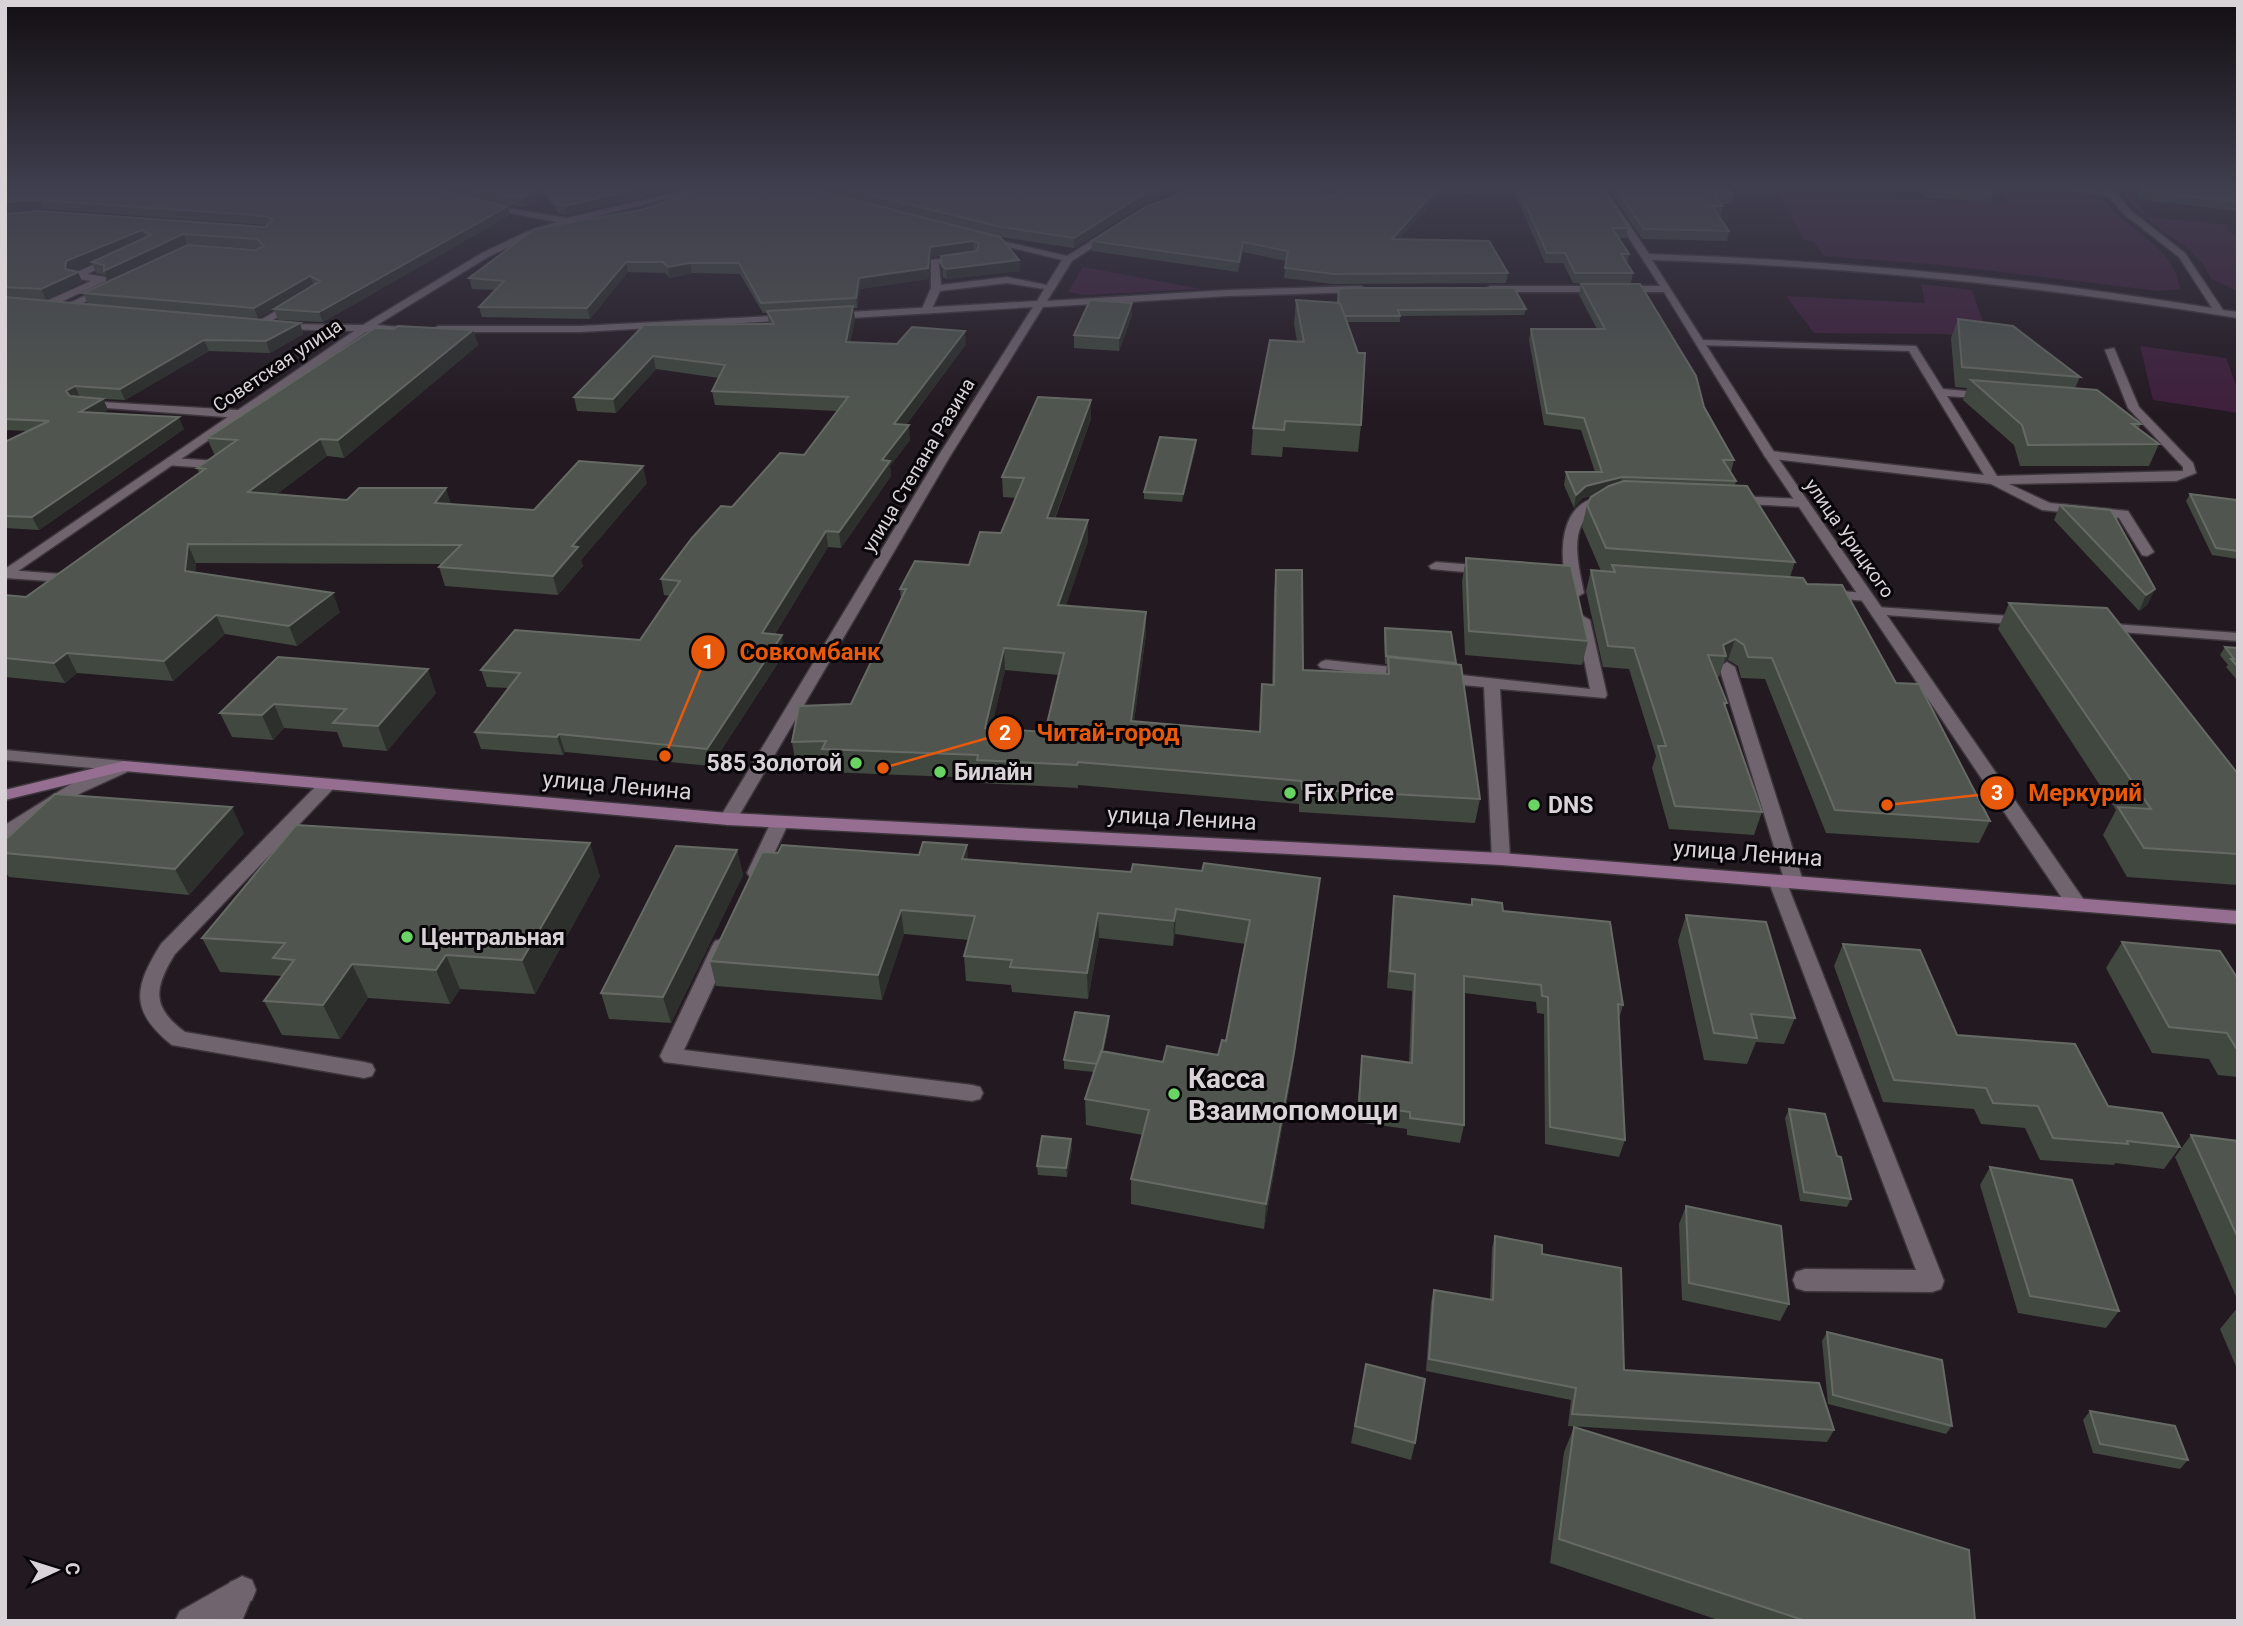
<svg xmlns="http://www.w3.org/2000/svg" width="2243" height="1626" viewBox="0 0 2243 1626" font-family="Roboto,sans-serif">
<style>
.green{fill:#3f1f3c}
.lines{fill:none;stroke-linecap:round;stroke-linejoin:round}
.service-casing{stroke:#3d363c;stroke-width:3}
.minor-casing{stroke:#3d363c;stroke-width:3}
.tertiary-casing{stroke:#3d363c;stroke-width:3}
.secondary-casing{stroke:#3d363c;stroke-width:3}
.service{fill:#70646f;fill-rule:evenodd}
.minor{fill:#70646f;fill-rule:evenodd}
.tertiary{fill:#70646f;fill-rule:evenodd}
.secondary{fill:#966e92;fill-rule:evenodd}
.wall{fill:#40483f;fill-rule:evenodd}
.shaded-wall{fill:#2d2f2c}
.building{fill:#50564f;stroke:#666a64;stroke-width:2;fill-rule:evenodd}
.poi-dot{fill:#69d464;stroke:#090609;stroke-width:2.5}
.labels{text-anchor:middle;stroke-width:6;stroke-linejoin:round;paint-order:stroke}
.far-street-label{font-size:19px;fill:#d9d3d8;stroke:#090609}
.poi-label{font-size:23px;font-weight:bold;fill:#d9d3d8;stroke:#090609;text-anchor:start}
.street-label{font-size:23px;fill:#d9d3d8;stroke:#090609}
.near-poi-label{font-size:28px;font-weight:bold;fill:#d9d3d8;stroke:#090609;text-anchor:start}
.leader{fill:none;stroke:#e8590c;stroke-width:2.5}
.callout-dot{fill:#e8590c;stroke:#090609;stroke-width:2.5}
.mark-label{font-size:21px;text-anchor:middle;font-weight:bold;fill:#fff}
.callout-label{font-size:24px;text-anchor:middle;font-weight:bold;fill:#e8590c;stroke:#090609;stroke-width:6;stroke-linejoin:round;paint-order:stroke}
</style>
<rect width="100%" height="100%" fill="#231921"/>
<path class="green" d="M1999,187L2083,193L2081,187H2096C2115,228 2173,240 2180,289L2159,291L1942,265L1824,256L1814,242L1804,240L1778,193L2005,203Z
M2122,187H2131V193L2147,217L2227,225V230L2238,236V291L2211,279L2204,265L2189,249L2158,228L2123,196Z
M1083,267L1202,289L1083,295L1068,292Z
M1921,284L1972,290L1989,339L1944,334L1814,333L1786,296L1925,303Z
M2140,346L2226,358L2238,391V413L2153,400Z"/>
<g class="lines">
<g class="service-casing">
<path id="service" d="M2039,187H2071L2114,193L2110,196Z
M964,256L967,257V261L939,264L941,285L1007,277L1056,287L1051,290L1007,283L940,291L930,313H922L921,311L931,288V260Z
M111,257L119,259L87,274L106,277V281L50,307H42V303L91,281L72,278V274Z
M105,286L108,287V291L72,308L63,306Z
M292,301L301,303L263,326L254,324Z
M1702,340L1916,346L1943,389L1988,393L1994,396L1988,399L1947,396L1997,476L2183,471V467L2128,408L2105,350L2114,348L2139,407L2193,463L2196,473L2176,481L2009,484L2050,503L2128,511L2154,552L2147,556L2142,555L2119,518L2042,510L1991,484L1766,458L1764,455L1770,451L1984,475L1909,351L1698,345L1697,343Z
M85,401L238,410L244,414L238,418L81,406L79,404Z
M170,458L219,461L225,465L214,473L208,468L166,465L164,462Z
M1607,494L1612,495V501C1566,516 1576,554 1584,593L1577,597L1572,596C1560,573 1558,529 1576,509C1584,500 1596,497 1607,494Z
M1733,496L1803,499L1809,503L1803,507L1728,503L1727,500Z
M1436,562L1487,566L1494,570L1487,574L1431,569L1429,566Z
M75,566L82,570L64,582L5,578L7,570L61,574Z
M1825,590L1867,593L1874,597L1867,601L1820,597V591Z
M1877,607L2024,617L2031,621L2024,625L1872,614L1870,611Z
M1583,616L1590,620L1607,695L1605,698L1500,689L1510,859L1507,863H1495L1492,859L1484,687L1442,683L1434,678L1442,673L1590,689L1576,620Z
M2100,623L2238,633V641L2095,630L2093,627L2095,624Z
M1326,660L1411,669L1419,674L1411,679L1321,668L1318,665L1321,662Z
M1727,662L1735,667L1803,881L1801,885L1788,886L1944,1281L1941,1289L1932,1292L1805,1291L1796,1288L1793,1280L1796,1272L1805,1269L1916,1270L1768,880L1770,876H1783L1719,667Z
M326,781L335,786L332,790L175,954C154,988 151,1007 185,1032L364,1062L372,1064L375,1070L372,1076L364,1078L172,1045C129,1011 134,987 161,944L320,782Z
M780,816L789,822L765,873L762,877H750L747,873L771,822Z
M722,939L729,941L732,946L684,1050L972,1085L980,1087L983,1093L980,1099L972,1101L664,1062L660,1056L712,946L715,941Z
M240,1578L250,1582L254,1592L242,1621H212L230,1582Z"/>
</g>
<g class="minor-casing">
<path id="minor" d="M699,187H714L570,223L532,236L488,257L377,325L400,327V331L366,332L5,580V569L354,331L280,329L275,326L276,324L363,325L482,253L526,232L557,222L488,209L485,204L566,218Z
M1596,187H1604L1649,254C1838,260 2025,278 2212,308L2179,257L2124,214L2109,197L2104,187H2112L2130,210L2185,253L2223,310L2238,312V318C2044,287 1849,266 1652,260L1776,455L2084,900L2086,905L2084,910H2070L1764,455L1664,292H1490L1485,289L1490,286H1660Z
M1112,228L1115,229V233L1072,261L1047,301L1228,290L1361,286L1366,289L1361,292L1228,296L1043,307L949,458L737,819L728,825L722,823L719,819L937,458L1033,307L833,319L828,316L833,313L1037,301L1062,260L980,240V236L1067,256Z
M791,315L796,318L795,320L580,332H438L433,329L438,326H580Z
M5,750L124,761L132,766L124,771L5,760Z
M242,1576L252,1580L256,1590L252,1600L218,1621H175L180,1611Z"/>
</g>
<g class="tertiary-casing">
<path id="tertiary" d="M121,763L129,768L127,772L81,793L5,839V825L69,785Z"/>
</g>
<g class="secondary-casing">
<path id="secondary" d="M124,761L728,813L1501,853L2238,911V924L1501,865L728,825L124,771L5,800V790Z"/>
</g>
<use href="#service" class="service"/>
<use href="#minor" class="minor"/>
<use href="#tertiary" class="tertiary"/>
<use href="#secondary" class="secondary"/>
</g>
<path class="wall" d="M5,187H688L566,215L559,214L546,195L524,207L429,190L510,215L323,322L278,320L274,309L258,318L88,304L83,293L108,281L105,275L96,273L92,263L73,271L78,272L82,282L46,300L5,297V214L265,227L267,225L43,209L5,212ZM187,244L258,249L256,250Z
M803,187H1183L1139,207L1074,248L1001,237Z
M1335,187L1325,194L1333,195L1341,187H1476L1472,194L1443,191L1399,239L1508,273L1506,283L1333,284L1284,278L1286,261L1243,252L1238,272L1092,251V241L1171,198Z
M1512,187H1601L1628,228L1626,238H1618L1629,254L1627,263L1633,273L1631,283H1573L1563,263H1545Z
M1607,187H1728L1733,195L1731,204H1721L1723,206L1721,215H1719L1729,231L1727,241L1642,239Z
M1920,187H1987L1992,195L1990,202L1926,198Z
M2139,187H2238V211L2138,199Z
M689,193L1000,237L1019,260L1020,271L947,279L943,277L941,256L974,251L931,257L928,279L860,289L857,308H853L855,319L850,343L966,344L906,425L910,440L890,466L891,476L841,548L828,547L775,634L785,652L711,766L565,752L563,755L481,749L475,732L508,688L487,687L481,670L640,640L670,596L664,595L661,579L732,507L804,455L837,411L715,405L712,391L719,378L656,369L616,413L577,411L574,397L644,325L769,324L767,313H763L740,274L692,273L670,278L665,273L628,272L590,319L482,317L479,307L495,290L472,289L469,278Z
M1581,284L1704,407L1734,460L1731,472L1736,481L1735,485L1795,562L1790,577L1807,584L1896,683L1990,821L1979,843L1826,833L1765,679L1741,678L1738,666L1728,660L1724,662L1719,677H1716L1727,703L1725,707L1762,812L1754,835L1669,829L1652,768L1656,756L1629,669L1603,667L1586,591L1591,570L1601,571L1582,527L1587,505L1592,496L1583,498L1574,508L1564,485L1566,472H1595L1581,430L1544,425L1529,340L1531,329H1597L1579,295Z
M5,297L300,323L303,334L270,353L209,351L125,400L103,399L108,410L103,413L184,429L39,530L5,528V442L27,431L5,430Z
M1296,300L1338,302L1526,309L1524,315L1400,316V322H1347L1361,425L1358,452L1283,447L1282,457L1251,455L1253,428L1297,341L1294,324Z
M1132,315L1119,351L1074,348V335Z
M1958,319L2080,377L2075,388L2141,424L2138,429L2159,444L2149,466H2020L2014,445L1963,400L1967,388L1955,387L1951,338Z
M394,329L473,330L478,345L344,458L327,456L277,494L347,500L451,504L534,510L647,483L581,560L583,566L558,595L445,586L439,567L442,564L196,563L195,572L340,612L297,646L225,634L173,681L77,673L65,683L5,677V595L26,597L199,473L197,468L215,456L207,438Z
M1091,419L1055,519L1088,541L1066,605L1146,634L1134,721L1260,732L1262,684L1272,685L1274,591L1276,570L1303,670L1386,674L1387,664H1385L1384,636L1385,628L1480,799L1475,823L1299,812V804L1078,785V788L979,783L978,778L826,772L825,764L796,765L792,742L851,704L901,599L900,589L969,565L1001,533L1016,498L1003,497L1002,477ZM1005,670L1059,675L1045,732L991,729Z
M1196,440V447L1182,502L1144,499V492Z
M2190,494L2238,504V559L2212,555L2186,501Z
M2060,505L2155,589L2147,605L2139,611L2054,520Z
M1466,558L1588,641L1582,665L1465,655L1462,581Z
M2009,603L2238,774V885L2127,877L2103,835L2116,810L1998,629Z
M2225,647L2238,648V681L2226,667L2228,665L2220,655Z
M278,657L436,693L387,751L343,747L337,732L284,728L273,740L232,737L220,713Z
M244,833L189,895L9,877L5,872V840Z
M737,850L743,875L671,1023L609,1019L601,993Z
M968,859L1131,872L1202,871L1320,878L1291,1078L1264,1229L1131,1204V1179L1143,1135L1086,1125L1085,1099L1094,1072L1064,1069V1060L1109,1025L1103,1052L1163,1062L1218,1055L1226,1041L1245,944L1175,934L1173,946L1099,938L1088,999L1012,992L1011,985L966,981L964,956L969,940L904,934L882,1000L716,986L710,961Z
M600,876L535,994L460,989L450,1004L368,998L340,1039L282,1035L264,1001L282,976L220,972L202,938Z
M1394,896L1471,905L1472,899L1503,911L1623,1005L1619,1019L1625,1140L1619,1157L1545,1144L1544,1014L1537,1013L1536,1002L1464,993V1125L1460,1143L1407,1135V1129L1356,1122L1360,1074L1362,1056L1409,1062L1412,991L1387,988L1392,912Z
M1686,915L1795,1018L1784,1044L1756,1042L1747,1064L1704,1060L1678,941Z
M2122,942L2238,979V1077L2218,1075L2209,1059L2152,1053L2106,968Z
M1843,944L1957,1035L2108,1106L2180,1147L2164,1169L2115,1163L2114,1165L2040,1160L2025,1128L1981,1124L1974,1109L1883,1102L1834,966Z
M1789,1109L1837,1156L1851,1199L1847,1207L1800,1201L1785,1118Z
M2191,1135L2238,1141V1301L2175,1157Z
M1072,1148L1067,1177L1038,1175L1037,1166Z
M1990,1167L2119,1311L2106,1328L2018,1313L1980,1185Z
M1686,1206L1789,1304L1780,1321L1682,1300L1679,1224Z
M1495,1236L1542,1254L1624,1370L1834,1430L1827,1442L1568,1426L1571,1400L1426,1371L1431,1302L1434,1290L1490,1300L1492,1248Z
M2238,1307V1371L2220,1329Z
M1827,1332L1952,1426L1946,1434L1828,1404L1822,1341Z
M1366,1364L1415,1443L1411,1460L1351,1443Z
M2090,1411L2188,1460L2180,1469L2093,1453L2083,1420Z
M1574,1427L1975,1621H1721L1550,1563L1564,1452Z"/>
<path class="shaded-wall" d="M541,187H544L546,195L524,207L522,198Z
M645,187H688L566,215L564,206Z
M1162,187H1183L1139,207L1074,248V238L1139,197Z
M1323,187H1335L1322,196Z
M1439,187H1443V191L1390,249L1392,239Z
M39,200L43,209L5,212V202Z
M508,206L510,215L323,322L319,312Z
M142,230L146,239L71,272H78L82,282L46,300L41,289L65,269L66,261Z
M183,234L187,244L108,282L104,271Z
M973,241L974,251L931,257L928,279L860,289L857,308L856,298L859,278L930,247Z
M1243,242V252L1238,272L1239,262Z
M1019,260L1020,271L947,279L946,269Z
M626,262L628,272L590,319L587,308Z
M690,263L692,273L670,278L668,267Z
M310,276L314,286L258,318L254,308Z
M1132,303V315L1119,351V338Z
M853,306L855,319L848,356L846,342Z
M300,323L303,334L270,353L266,341Z
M473,330L478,345L344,458L338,440Z
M965,331L966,344L896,438L894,424Z
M204,340L209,351L125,400L120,389Z
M653,356L656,369L616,413L613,399Z
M75,386L80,397L71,403L66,391Z
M103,399L108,410L85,424L80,412Z
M1091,400V419L1047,539V518Z
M179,417L184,429L39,530L32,517Z
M909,425L910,440L890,466L891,476L841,548L839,532L882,460Z
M320,439L327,456L255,511L248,492Z
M1196,440V447L1182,502L1183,494Z
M643,466L647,483L581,560L583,566L558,595L553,576L572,546Z
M1622,477L1619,489L1583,498L1574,508L1576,495L1586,486Z
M446,488L452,507L435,503Z
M1088,520V541L1059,626L1058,605Z
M826,531L828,547L765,650L762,633Z
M188,544L196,563L194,590L185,571Z
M2155,589L2147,605L2139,611L2146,595Z
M333,593L340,612L297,646L289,626Z
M1146,612V634L1131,744V721Z
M216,615L225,634L173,681L164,661Z
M782,635L785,652L711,766L707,749Z
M1735,639L1728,660L1724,662L1726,656L1723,645Z
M1004,648L1005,670L986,751L985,728Z
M67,653L77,673L65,683L54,663Z
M428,669L436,693L387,751L378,726Z
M274,704L284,728L273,740L262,715Z
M559,734L565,752L563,755L557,737Z
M232,807L244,833L189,895L175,869Z
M590,843L600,876L535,994L522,960Z
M967,845L969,870L962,859Z
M737,850L743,875L671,1023L663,997Z
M1320,878L1291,1078L1264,1229L1266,1204Z
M1176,909L1175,934L1173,946L1174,921Z
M901,910L904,934L882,1000L878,975Z
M1098,913L1099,938L1088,999L1087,973Z
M446,955L460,989L450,1004L436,970Z
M352,964L368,998L340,1039L323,1005Z
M1109,1016V1025L1099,1073V1064Z
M1071,1139L1072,1148L1067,1177L1066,1168Z"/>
<path class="building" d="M5,187H417L508,206L319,312L274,309L320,281L310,276L254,308L83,293L188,245L256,250L264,246L257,239L183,234L104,271V265L92,262L151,235L142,230L66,261L65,269L78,272L41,289L5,287V214L39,211L265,227L273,220L266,216L39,200L5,202Z
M463,187H541L522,198Z
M545,187H645L564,206L557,204Z
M700,187H803L1000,237L1019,260L946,269L942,266L941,256L977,251L979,243L973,241L930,247L928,268L859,278L856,298L761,303L739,263H690L668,267L663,262H626L587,308L479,307L504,281L469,278L535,229L645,209L689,193Z
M839,187H1162L1139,197L1074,238L1001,227Z
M1189,187H1323V194L1333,195L1341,187H1439L1392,239L1489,241L1508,273L1334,274L1285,268L1288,251L1243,242L1239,262L1092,241L1147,206L1171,198Z
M1518,187H1601L1628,228H1612L1629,254H1621L1633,273H1575L1565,253H1547Z
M1615,187H1728L1733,195L1712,194L1723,206H1712L1729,231L1644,229Z
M1926,187H1987L1992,195L1928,191Z
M2142,187H2238V202L2142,191Z
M1581,284H1640L1696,376L1704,407L1734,460H1723L1736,481L1622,477L1586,486L1576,495L1566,472H1602L1584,418L1547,413L1531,329H1605Z
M1355,288H1514L1526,309L1398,310L1400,316H1345L1340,303L1338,302L1339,289Z
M5,297L300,323L266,341L204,340L120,389L75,386L66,391L70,396L103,399L80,412L179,417L32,517L5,516V442L49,421L5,419Z
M1090,300L1132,303L1119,338L1074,335Z
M1296,300L1340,303L1358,353H1365L1361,425L1285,421L1284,430L1253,428L1270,340L1304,342Z
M853,306L846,342L897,344L912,327L965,331L894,424L909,425L882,460L890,461L839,532L826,531L762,633L782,635L707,749L559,734L557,737L475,732L520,673L481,670L515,630L640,640L680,581L661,579L692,538L721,506L732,507L780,453L804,455L848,397L712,391L725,365L653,356L613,399L574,397L644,325L774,324L767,311Z
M1958,319L2013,326L2080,377L1962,367Z
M398,326L473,330L338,440L320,439L248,492L347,500L359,488H446L435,503L534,510L579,461L643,466L572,546L578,547L553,576L439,567L461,545L188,544L185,571L333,593L289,626L216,615L164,661L67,653L54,663L5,658V595L26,597L205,469L197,468L237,440L207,438L375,328L394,329Z
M1971,380L2097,390L2141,424H2132L2159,444L2028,445L2022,425Z
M1038,397L1091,400L1047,518L1088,520L1058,605L1146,612L1131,721L1260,732L1262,684L1274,685L1276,570H1302L1303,670L1389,674L1388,657L1461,665L1480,799L1302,789L1301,781L1078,762L1077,765L977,760L978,755L822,749L826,741L792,742L799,706L851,704L906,589H900L915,561L969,565L980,532L1001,533L1024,478L1002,477ZM1004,648L1064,653L1045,732L985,728Z
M1160,437L1196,440L1183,494L1144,492Z
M1624,481L1747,486L1795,562L1606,548L1587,505L1591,497L1609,486Z
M2190,494L2236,500L2238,504V551L2216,548Z
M2060,505L2111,510L2155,589L2146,595Z
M1466,558L1571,566L1588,641L1469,631Z
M1612,565L1803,578L1807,584L1842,585L1896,683L1919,684L1990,821L1835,810L1772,658L1748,657L1744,645L1735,639L1723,645L1726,656L1708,655L1727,703H1724L1762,812L1675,806L1658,746H1666L1634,648L1608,646L1591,570L1615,572Z
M2009,603L2107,608L2238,774V854L2144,848L2118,807L2151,809Z
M1385,628L1451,632L1456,663L1386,656Z
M2225,647L2238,648V667L2231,659H2234Z
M278,657L428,669L378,726L333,723L346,709L274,704L262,715L220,713Z
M55,794L232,807L175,869L5,853V840Z
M296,825L590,843L522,960L446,955L436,970L352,964L323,1005L264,1001L294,960L273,958L285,943L202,938Z
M923,842L967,845L962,859L1131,872L1133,864L1202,871L1204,863L1320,878L1294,1053L1266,1204L1131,1179L1149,1110L1085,1099L1101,1051L1163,1062L1167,1046L1218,1055L1222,1040L1226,1041L1250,920L1176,909L1174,921L1098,913L1087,973L1010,967L1012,960L964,956L975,916L901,910L878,975L710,961L762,852L778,853L782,845L919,855Z
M676,846L737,850L663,997L601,993Z
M1394,896L1472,905V899L1502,903L1503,911L1610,922L1623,1005L1618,1004L1625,1140L1550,1127L1548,997L1542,996L1541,985L1464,976V1125L1410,1118V1112L1359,1105L1362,1056L1412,1063L1415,974L1390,971Z
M1686,915L1766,922L1795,1018L1751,1014L1757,1038L1714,1033Z
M2122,942L2220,951L2238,979V1049L2236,1048L2227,1033L2169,1027Z
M1843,944L1920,950L1957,1035L2075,1044L2108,1106L2162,1113L2180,1147L2127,1141L2128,1144L2053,1138L2038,1106L1993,1103L1986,1088L1894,1080Z
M1075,1012L1109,1016L1102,1051L1097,1064L1064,1060Z
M1789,1109L1825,1114L1837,1156L1841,1157L1851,1199L1804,1192Z
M2191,1135L2238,1141V1238Z
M1042,1136L1071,1139L1066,1168L1037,1166Z
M1990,1167L2072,1180L2119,1311L2030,1296Z
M1686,1206L1781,1226L1789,1304L1689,1283Z
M1495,1236L1542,1245V1254L1621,1268L1624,1370L1819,1383L1834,1430L1572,1414L1576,1388L1429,1359L1434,1290L1493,1300Z
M1827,1332L1942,1360L1952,1426L1833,1395Z
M1366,1364L1425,1379L1415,1443L1355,1426Z
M2090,1411L2175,1426L2188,1460L2100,1444Z
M1574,1427L1969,1550L1975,1621H1806L1559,1539Z"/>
<linearGradient id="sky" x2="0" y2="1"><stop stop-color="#130e12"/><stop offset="0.45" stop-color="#3f3e4e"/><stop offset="1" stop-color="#3f3e4e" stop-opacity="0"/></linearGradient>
<rect width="2243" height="415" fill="url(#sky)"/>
<g class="poi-dot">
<circle cx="856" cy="763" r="7"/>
<circle cx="940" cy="772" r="7"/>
<circle cx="1290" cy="793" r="7"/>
<circle cx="1534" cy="805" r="7"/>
<circle cx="407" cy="937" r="7"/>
<circle cx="1174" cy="1094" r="7"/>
</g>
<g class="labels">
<g class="far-street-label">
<text transform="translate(277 365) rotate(-34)" y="7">Советская улица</text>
<text transform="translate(918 465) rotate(-59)" y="7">улица Степана Разина</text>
<text transform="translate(1850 538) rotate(55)" y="7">улица Урицкого</text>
</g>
<g class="poi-label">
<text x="842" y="771" text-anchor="end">585 Золотой</text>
<text x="954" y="780">Билайн</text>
<text x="1304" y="801">Fix Price</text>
<text x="1548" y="813">DNS</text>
<text x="421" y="945">Центральная</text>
</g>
<g class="street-label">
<text transform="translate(617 785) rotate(5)" y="8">улица Ленина</text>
<text transform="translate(1182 818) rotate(3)" y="8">улица Ленина</text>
<text transform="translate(1748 853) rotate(4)" y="8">улица Ленина</text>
</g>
<g class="near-poi-label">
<text x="1188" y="1088">Касса<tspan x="1188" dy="32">Взаимопомощи</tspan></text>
</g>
</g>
<path class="leader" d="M665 756L708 652M883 768L1005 733M1887 805L1997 793"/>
<g class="callout-dot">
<circle cx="665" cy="756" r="7"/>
<circle cx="883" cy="768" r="7"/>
<circle cx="1887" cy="805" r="7"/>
<circle cx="708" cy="652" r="18"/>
<circle cx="1005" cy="733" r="18"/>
<circle cx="1997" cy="793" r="18"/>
</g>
<g class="mark-label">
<text x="708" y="659">1</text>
<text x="1005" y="740">2</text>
<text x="1997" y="800">3</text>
</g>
<g class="callout-label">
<text x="810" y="660">Совкомбанк</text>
<text x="1108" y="741">Читай-город</text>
<text x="2085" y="801">Меркурий</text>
</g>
<rect width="2243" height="1626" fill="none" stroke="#d9d3d8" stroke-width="14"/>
<g transform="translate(56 1570) rotate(86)" stroke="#090609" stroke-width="5" paint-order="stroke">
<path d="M0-5L12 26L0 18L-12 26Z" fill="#d9d3d8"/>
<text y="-10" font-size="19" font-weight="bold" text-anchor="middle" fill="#d9d3d8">С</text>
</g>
</svg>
